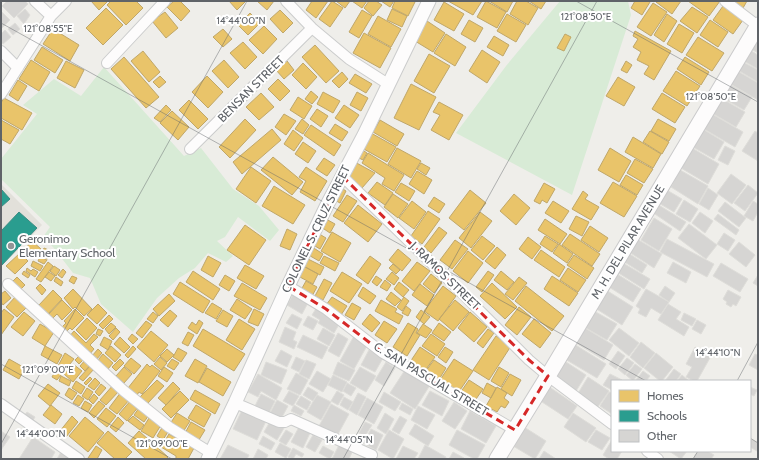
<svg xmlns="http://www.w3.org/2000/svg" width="759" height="460" viewBox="0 0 759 460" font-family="Cabin,sans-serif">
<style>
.education{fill:#e2e0da}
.green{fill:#d8ebd6}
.homes{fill:#e9c46a;stroke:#c0a769}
.schools{fill:#2a9d8f;stroke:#3a8c83}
.building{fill:#d6d5d3;stroke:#deddd9}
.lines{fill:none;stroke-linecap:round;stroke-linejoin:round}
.minor-casing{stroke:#cbcccc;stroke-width:12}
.tertiary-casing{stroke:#cbcccc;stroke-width:15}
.secondary-casing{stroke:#cacacb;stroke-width:17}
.minor{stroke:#fdfcfc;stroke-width:10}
.tertiary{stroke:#fdfcfc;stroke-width:13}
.secondary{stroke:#fdfcfc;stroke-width:15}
.marked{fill:none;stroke:#d62828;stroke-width:3;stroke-dasharray:8 5;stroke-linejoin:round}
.ticks{fill:none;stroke:#5f6368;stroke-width:1;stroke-opacity:0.45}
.poi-dot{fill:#919496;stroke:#fff;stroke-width:1.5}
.labels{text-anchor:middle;stroke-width:4;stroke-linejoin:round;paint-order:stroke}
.street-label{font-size:12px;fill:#5f6368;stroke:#fff}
.poi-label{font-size:12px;fill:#5f6368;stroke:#fff;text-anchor:start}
.ticks-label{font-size:10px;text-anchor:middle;fill:#5f6368;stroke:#fff;stroke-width:4;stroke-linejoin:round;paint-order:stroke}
</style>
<rect width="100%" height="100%" fill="#efeeea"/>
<path class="education" d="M1,184L42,225L1,267Z"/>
<path class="green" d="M560,1H628L631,15L572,195L456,133L506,66Z
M104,67L184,156L201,148L233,189L259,206L279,230L270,241L238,217L225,237L217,241L233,256L226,262L208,253L195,268L179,278L157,298L133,332L101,304L90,278L73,273L53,247L43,237L50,227L1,179V159L37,114L23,105L54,79L81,96Z"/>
<path class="homes" d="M91,1H108L99,10Z
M111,1H136L143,8L126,25L107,5Z
M174,1H180L190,11L181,21L167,7Z
M229,1H246L237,10Z
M257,1H274L267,10Z
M312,1H328L316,18L306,10Z
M332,1L343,8L330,27L319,19Z
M336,1H350L345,8Z
M352,1H367L362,8Z
M369,1H376L382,5L373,16L364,8Z
M381,1H394L390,7Z
M395,1H412L415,2L408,16L392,8Z
M448,1H482L473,15Z
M486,1L506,12L497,28L477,17Z
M489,1H513L507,12Z
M517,1H526L538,8L528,25L510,14Z
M529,1H546L541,9Z
M635,1H649L650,2L642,15L631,8Z
M657,1H681L672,14L656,2Z
M688,1H720L709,16Z
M731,1H747L743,8Z
M444,2L464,14L454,31L434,20Z
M653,3L667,12L651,36L637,27Z
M723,6L743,20L733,34L713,20Z
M692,7L708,17L697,33L680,21Z
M106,8L123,25L103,45L86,28Z
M392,9L407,16L402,27L387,20Z
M280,10L293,23L283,33L270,19Z
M362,10L372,16L359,38L349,32Z
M165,12L178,28L166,38L152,21Z
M250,13L260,23L248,35L238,25Z
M507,14L526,25L516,42L497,31Z
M667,14L677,21L664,42L654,35Z
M378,16L401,29L391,47L368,34Z
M469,20L483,28L475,42L461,34Z
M710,20L728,32L718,47L700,35Z
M427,21L445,33L433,52L415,41Z
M679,24L694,33L682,53L667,44Z
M264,26L277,39L263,54L249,40Z
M53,29L79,45L70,61L43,44Z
M223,29L232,39L223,47L213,37Z
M635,31L671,51L654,80L644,74L649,66L637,60L641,52L633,47L638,39L633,36Z
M364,33L391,48L380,68L353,53Z
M446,34L466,47L455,66L434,53Z
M565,34L571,37L564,51L557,48Z
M494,36L509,45L503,56L487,47Z
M698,37L724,53L712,71L686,55Z
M243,42L257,57L245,69L230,53Z
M315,45L339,71L326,83L302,57Z
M42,47L63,60L55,73L34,60Z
M482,50L500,62L487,83L469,71Z
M143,51L160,72L149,82L131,61Z
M429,54L450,66L434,93L414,81Z
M124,57L159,97L146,108L111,69Z
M685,57L709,72L701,85L677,69Z
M31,60L50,72L39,91L19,79Z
M224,60L239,77L228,88L212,71Z
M66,61L84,70L75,88L57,78Z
M287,61L294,70L284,79L276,70Z
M626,61L632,65L627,73L621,70Z
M303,63L317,77L306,89L292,75Z
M676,71L700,86L687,106L663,91Z
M342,72L348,79L339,88L332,81Z
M355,74L372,84L366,93L349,83Z
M160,76L166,82L159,88L153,82Z
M207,76L223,92L208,108L192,92Z
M618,77L635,87L624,106L606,96Z
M278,79L290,91L280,101L268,89Z
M18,80L27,86L18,101L9,95Z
M411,84L436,97L419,130L394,118Z
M311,91L318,97L312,104L305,99Z
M323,92L340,101L333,113L317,104Z
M357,92L368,98L361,111L350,105Z
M261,93L274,107L259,120L246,107Z
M662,93L685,107L675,123L652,109Z
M298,97L312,106L304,119L290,110Z
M4,98L32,113L22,130L1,118V103Z
M189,100L208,119L198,129L179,110Z
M439,102L463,115L449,140L431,130L440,115L433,112Z
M166,105L171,110L160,122L154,118Z
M344,105L359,115L350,128L335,118Z
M317,109L328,116L321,127L310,119Z
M172,111L189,127L178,140L160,123Z
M284,114L296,121L286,135L275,127Z
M245,119L256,130L230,158L219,147Z
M302,119L309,125L303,134L295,129Z
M658,119L676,129L669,141L651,131Z
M1,120L19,130L10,144L1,139Z
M380,120L404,134L397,146L373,132Z
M335,124L348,132L342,141L329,133Z
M311,125L341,145L334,156L304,135Z
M272,129L281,140L242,174L233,162Z
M293,130L303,138L294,151L284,144Z
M650,131L669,142L662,154L643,142Z
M371,133L396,147L387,162L362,148Z
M633,137L661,154L653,168L625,152Z
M303,142L316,151L308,163L295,154Z
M358,147L367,153L363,160L359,158Z
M397,148L421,161L411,178L388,164Z
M610,148L631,161L619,182L598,170Z
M368,153L404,175L394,191L382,184L385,178L362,163Z
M273,157L303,182L292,195L261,170Z
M324,158L335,165L327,176L316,169Z
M635,159L653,169L644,183L627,173Z
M351,160L375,173L362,188L344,174Z
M421,163L430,168L426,175L417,169Z
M251,167L271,181L256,203L236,189Z
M306,167L327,181L315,201L300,192L306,181L299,177Z
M417,171L432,180L424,194L409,184Z
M626,175L643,185L637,195L620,185Z
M377,182L393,193L385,205L368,193Z
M613,182L637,196L624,217L600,203Z
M401,183L415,191L409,201L395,192Z
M544,183L555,189L547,203L542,200L540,204L534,201Z
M274,186L305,205L293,224L262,206Z
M338,186L346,191L340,203L331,198Z
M470,190L486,203L464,230L449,218Z
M583,191L588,195L585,199L599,207L591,220L572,209Z
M393,194L408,204L398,218L384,207Z
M514,194L530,208L516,225L500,211Z
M347,195L357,201L343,222L333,216Z
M434,197L445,204L439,213L428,206Z
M412,201L426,212L414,229L399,218Z
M553,201L569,211L561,223L545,213Z
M358,205L382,224L368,242L344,223Z
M428,211L440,219L422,244L411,236Z
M480,212L492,221L471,248L459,238Z
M576,216L589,222L582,236L569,229Z
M326,219L335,224L330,233L321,227Z
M545,219L567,234L560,244L538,230Z
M245,225L266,240L249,265L227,250Z
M590,226L608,238L599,252L581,240Z
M439,227L447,233L431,253L424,247Z
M287,229L297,234L290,250L280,246Z
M316,232L326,238L320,249L310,243Z
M332,232L351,243L340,262L321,251Z
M570,234L600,254L592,266L562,245Z
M482,236L495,246L483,260L471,250Z
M545,236L558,244L552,252L540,244Z
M528,237L541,247L532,259L519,249Z
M455,240L468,249L452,269L440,260Z
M32,241L41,249L33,257L25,249Z
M559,244L573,254L567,263L553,253Z
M309,245L323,254L319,261L305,253Z
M497,247L506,255L495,269L485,261Z
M44,248L51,251L48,259L40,256Z
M398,249L411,260L402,271L389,260Z
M541,250L565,267L559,277L534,260Z
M468,251L483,263L468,283L453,271Z
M20,253L28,261L15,274L6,266Z
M574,255L594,268L587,279L567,265Z
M208,256L221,263L213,277L201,270Z
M324,256L339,263L335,271L320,263Z
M370,256L381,264L368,284L356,275Z
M40,257L47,260L44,264L38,261Z
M306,258L324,267L320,275L302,265Z
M33,261L43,266L40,271L31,266Z
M48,262L53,266L41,282L36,279Z
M417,262L430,271L414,291L402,281Z
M393,264L400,270L396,274L389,268Z
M245,265L264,276L256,289L237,278Z
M54,266L60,270L56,276L50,271Z
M303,266L318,274L313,284L298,276Z
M27,268L31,271L33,269L38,272L35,277L26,271Z
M568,268L586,280L578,292L560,280Z
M63,269L66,272L62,278L58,275Z
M24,271L30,275L28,278L22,274Z
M193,271L220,289L213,300L186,282Z
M488,271L494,275L482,292L476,287Z
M501,271L514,282L507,290L494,280Z
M49,272L55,276L51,281L45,277Z
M342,272L362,284L349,303L330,291Z
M392,272L399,278L394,285L386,279Z
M431,274L442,283L434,293L423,284Z
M225,275L235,281L229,291L219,285Z
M72,276L77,278L74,284L69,281Z
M376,276L382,280L377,286L372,282Z
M552,276L578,293L569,306L544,289Z
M17,277L25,285L19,291L11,283Z
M56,277L63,282L61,286L54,281Z
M519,277L527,283L513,300L505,294Z
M324,279L332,283L323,300L315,296Z
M385,280L391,285L387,291L380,287Z
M306,281L317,287L312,296L301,290Z
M180,282L210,301L203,313L173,294Z
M399,282L409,290L403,297L394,289Z
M242,283L267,298L260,310L234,296Z
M492,283L517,307L505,319L480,296Z
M40,284L46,290L42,295L36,288Z
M420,284L434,295L427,306L412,295Z
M443,286L456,296L438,321L424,311Z
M526,286L564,316L552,331L515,301Z
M363,287L376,296L370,304L358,296Z
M73,289L92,309L84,316L75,307L73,309L64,298Z
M53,290L62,299L48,314L39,305Z
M5,291L11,298L3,305L1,302V294Z
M391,292L401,300L395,306L386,299Z
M169,294L175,301L159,316L153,309Z
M16,296L28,306L17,317L6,307Z
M332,297L347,306L341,315L326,305Z
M404,297L409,301L402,311L397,307Z
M237,299L252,309L245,319L230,310Z
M62,300L72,310L62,320L57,314L52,319L48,315Z
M381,300L397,309L395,312L403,316L399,324L375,311Z
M455,300L469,312L453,331L439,319Z
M212,303L222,309L216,319L205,313Z
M352,303L361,308L354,320L345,315Z
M98,304L107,313L97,324L87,315Z
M406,306L411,310L408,316L402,313Z
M519,307L531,317L517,335L505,325Z
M4,309L14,317L1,335V313Z
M75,309L84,318L72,330L70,328L66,332L61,328L66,323L64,321Z
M254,309L264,314L258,326L248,322Z
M170,310L177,316L168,327L160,320Z
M223,310L233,316L227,327L216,321Z
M421,310L430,317L424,324L416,317Z
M24,312L35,321L23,336L11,327Z
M153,312L158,316L153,323L147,319Z
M470,312L487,327L474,342L458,328Z
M370,314L380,323L372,332L362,324Z
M109,315L113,319L103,329L99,325Z
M87,318L97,328L86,340L76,330Z
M239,319L255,329L242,350L226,340Z
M534,319L551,333L540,348L522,334Z
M199,320L203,323L197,334L188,328L192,322L196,325Z
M146,321L152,325L142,338L136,333Z
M384,321L397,329L387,343L375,335Z
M111,323L116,327L109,334L105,329Z
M408,323L418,329L416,333L420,335L407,356L393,347Z
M439,323L451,332L444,341L432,333Z
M40,324L54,332L45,346L32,338Z
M423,324L432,330L426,338L417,333Z
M116,328L120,332L113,340L109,336Z
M98,329L103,331L100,336L96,334Z
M203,329L245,354L234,371L193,346Z
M488,329L494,333L483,348L477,343Z
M74,331L86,343L94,334L98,337L90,345L94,349L89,355L69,337Z
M151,331L168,345L154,362L137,347Z
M188,332L194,335L188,346L182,343Z
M132,334L138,339L133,344L128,339Z
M431,334L445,344L437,356L422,346Z
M496,336L511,346L489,380L473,370Z
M104,337L112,341L108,350L100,345Z
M120,337L130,347L124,353L114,344Z
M45,346L62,355L57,364L41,355Z
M111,346L121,355L115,362L105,353Z
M133,346L136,349L128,358L125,355Z
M420,347L435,357L424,372L410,362Z
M445,347L453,352L446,363L438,357Z
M178,348L187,353L181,362L173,357Z
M98,349L102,353L96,360L92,356Z
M167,349L174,355L167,362L160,356Z
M65,353L74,359L57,380L52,377Z
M103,354L113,363L108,369L98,360Z
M80,355L84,359L79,364L75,360Z
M160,357L167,363L161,370L154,364Z
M131,358L141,366L134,374L124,366Z
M9,359L25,368L19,379L3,370Z
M86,359L91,364L85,371L80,366Z
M120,359L124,363L116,371L112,367Z
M172,359L179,363L174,370L167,366Z
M195,359L207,366L198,383L185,376Z
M454,359L473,371L458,393L440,380Z
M434,360L446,368L438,381L425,372Z
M73,364L82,371L73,382L64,374Z
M147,364L150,367L152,365L160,371L142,394L139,392L137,395L128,388Z
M91,365L95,368L83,381L79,378Z
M124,367L132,374L124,383L116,376Z
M164,367L173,373L167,382L158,376Z
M499,367L509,373L501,387L491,381Z
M207,368L231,382L223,396L199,382Z
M510,374L521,380L512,396L501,389Z
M61,376L71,381L69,386L59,381Z
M90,377L92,379L86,385L84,383Z
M95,378L100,383L94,390L88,386Z
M157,380L164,386L147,404L140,397Z
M469,380L483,389L474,402L460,393Z
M76,381L85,387L81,394L72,388Z
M173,382L180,389L166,405L158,398Z
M487,383L496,388L491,398L482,393Z
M48,384L60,393L50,406L38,396Z
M101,384L106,388L99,396L95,392Z
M114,384L120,390L106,405L100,400Z
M497,387L507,393L504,398L509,402L505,408L501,406L497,412L486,406Z
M69,388L77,393L72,400L65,395Z
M87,388L93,392L88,400L82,396Z
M195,390L220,404L215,414L190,399Z
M180,391L189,400L171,418L162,409Z
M121,392L130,399L117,414L109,408Z
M94,394L98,398L93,404L89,400Z
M78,395L84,399L79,406L73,403Z
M132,399L139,406L127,421L119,414Z
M85,401L92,405L88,412L81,408Z
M99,401L105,406L94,418L89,413Z
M51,405L62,414L55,424L43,415Z
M196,405L211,414L204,427L188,418Z
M106,408L116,416L107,427L97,419Z
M139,408L149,415L144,422L134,415Z
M177,413L190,421L183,432L170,424Z
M72,416L78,422L66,437L60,431Z
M133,416L144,425L140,430L128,421Z
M85,417L104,433L88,452L69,436Z
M118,417L124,423L116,432L110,427Z
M149,418L161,425L153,438L141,431Z
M191,422L205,430L197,443L184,435Z
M163,426L169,430L163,440L157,436Z
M108,431L132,452L125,459H115L97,443Z
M139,431L168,457L166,459H146L128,443Z
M169,434L194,448L188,459H176V456L161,447Z
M96,446L102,450L97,459H89L88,458Z"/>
<path class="schools" d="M1,189L10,199L1,207Z
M19,212L37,228L1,266V231Z"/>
<path class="building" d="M7,1H25L28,4L14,18L2,6Z
M25,9L30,15L24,24L17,16Z
M1,11L10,20L1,29Z
M15,23L20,29L13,35L8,29Z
M5,30L11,37L3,44L1,42V34Z
M758,30V53L748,47Z
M748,49L758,55V69L742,60Z
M741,61L758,70V82L736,69Z
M734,69L758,83V100L727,82Z
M727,83L752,97L744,110L719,96Z
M719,97L745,112L736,127L710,112Z
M712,114L743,132L735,147L704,129Z
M701,128L724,142L714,159L691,146Z
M755,131L758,133V161L742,151Z
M725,146L735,151L728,165L718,160Z
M692,148L719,164L708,184L681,168Z
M680,170L708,186L698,204L671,187Z
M731,174L746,185L732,204L717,193Z
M748,185L758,193L745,211L734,203Z
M708,188L718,195L709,210L699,204Z
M665,189L682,199L674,212L657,202Z
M684,200L698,209L690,222L676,214Z
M753,201L758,204V212L753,221L744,216Z
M725,202L746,218L739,227L718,211Z
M657,204L686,222L680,231L652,212Z
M700,212L713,221L705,233L692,223Z
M718,214L739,230L736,235L714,219Z
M654,218L672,229L659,251L641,240Z
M689,224L717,245L706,259L678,238Z
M724,233L735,240L728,251L717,244Z
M637,239L662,254L654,268L629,252Z
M667,239L714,264L707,277L660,252Z
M739,242L755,255L746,267L729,254Z
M628,253L647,265L642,273L623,261Z
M673,262L691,272L686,283L667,273Z
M623,263L650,279L644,289L617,272Z
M721,263L748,279L740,292L713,276Z
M617,274L641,289L633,302L609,287Z
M758,275V286L753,283Z
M665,286L675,293L669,302L659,295Z
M646,289L669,302L661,314L651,308L646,317L638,313L640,309L636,306Z
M606,290L633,307L622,325L595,308Z
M728,290L741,297L736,306L733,304L731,307L726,304L727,302L723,299Z
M294,293L309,301L302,314L287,305Z
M668,304L681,312L676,319L689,327L684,336L658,320Z
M317,307L341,321L334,333L318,323L320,320L312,315Z
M594,311L617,324L607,340L584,327Z
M684,313L696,319L692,326L681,320Z
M292,314L302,319L297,329L286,323Z
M308,316L318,321L313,330L303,325Z
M697,320L706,325L701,334L692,329Z
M285,327L296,332L293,340L297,342L294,349L279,342Z
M323,328L335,335L329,346L317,339Z
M585,328L613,345L604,360L576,343Z
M619,328L639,343L629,356L609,340Z
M338,333L348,339L339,357L328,351Z
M303,335L328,347L322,359L297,347Z
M354,336L368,344L354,369L340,361Z
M641,342L655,353L643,368L630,357Z
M574,344L606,364L597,378L565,359Z
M695,347L711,356L697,381H694L686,377L692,367L686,364Z
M281,350L292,356L287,367L275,361Z
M369,350L383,358L375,372L361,365Z
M618,351L625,356L616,369L609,364Z
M656,353L673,367L662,381H660L644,368Z
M755,354L758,355V370L749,365Z
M296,357L305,361L299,372L291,368Z
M627,358L634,363L625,375L618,369Z
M306,360L316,364L309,379L299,374Z
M266,362L287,370L281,384L261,375Z
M338,362L355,370L349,381L333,374Z
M386,362L395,368L384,386L375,380Z
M566,362L586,375L576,391L555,378Z
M635,364L642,369L633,381L626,375Z
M360,367L376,376L366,392L350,383Z
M674,369L681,374L676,381H665Z
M405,370L430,385L415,409L390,393Z
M317,371L331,379L323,392L309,384Z
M643,371L650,376L646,381H635Z
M296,373L308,380L300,395L287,389Z
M258,374L282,388L276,400L261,391L258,397L248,392Z
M610,374L622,380L612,381V390L603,385Z
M333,375L347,382L342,392L328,385Z
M682,375L689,381H677Z
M588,377L609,391L597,408L577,395Z
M347,383L356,388L351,396L343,391Z
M548,386L577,406L568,419L539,400Z
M308,387L318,393L313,401L303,395Z
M750,387L757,390L754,396L750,394Z
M289,391L299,396L293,406L283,401Z
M337,391L344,395L338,405L331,401Z
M430,391L449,401L442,416L422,405Z
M384,392L401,402L395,411L379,402Z
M609,392L612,393V414L600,406Z
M358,393L366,397L357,415L349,410Z
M261,394L275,401L269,413L255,406Z
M317,395L331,402L321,420L307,412Z
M301,396L311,402L307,410L296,404Z
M344,397L353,402L348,410L340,405Z
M367,398L383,407L374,424L358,415Z
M277,400L288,406L281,419L270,413Z
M454,402L467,411L455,429L442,421Z
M402,403L413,409L410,415L399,409Z
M331,404L349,414L337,436L319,426Z
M294,405L304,411L301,416L291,411Z
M418,406L435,415L427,429L411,420Z
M242,410L266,421L257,440L233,429Z
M470,411L496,426L486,443L461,429Z
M27,412L35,417L32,422L24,416Z
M385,413L394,419L386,434L377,428Z
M573,413L596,428L586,442L564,427Z
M400,416L407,420L399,434L392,430Z
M271,420L284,428L277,440L264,432Z
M365,422L372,425L365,436L359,433Z
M415,424L434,436L428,446L409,434Z
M299,427L310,433L303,448L291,442Z
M524,427L546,441L535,459L513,446Z
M371,429L383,435L376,450L363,443Z
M286,430L293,434L286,445L279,441Z
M389,430L404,439L393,459L378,450Z
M457,430L485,445L477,459H474L449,445Z
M596,430L610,438L602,450L588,442Z
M1,431L10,437L1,450Z
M313,435L322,440L315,452L306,447Z
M263,436L275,443L271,450L259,444Z
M33,437L55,452L51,459H19Z
M750,438L758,443L757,451L750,447Z
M612,440V451H622L617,459H609L603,455Z
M280,443L291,449L286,458L275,452Z
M340,443L353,450L349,459H332Z
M228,445L249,455L247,459H220Z
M425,445L446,457L445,459H418Z
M323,446L334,452L330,459L319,453Z
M403,446L418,453L414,459H396Z
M293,448L304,454L302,457L296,454L293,459L288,457Z
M258,449L268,455L266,459H253Z
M544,451L556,459H539Z
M669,451H687L681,459Z
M698,451H707L714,455L711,459H693Z
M61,452L71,458L70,459H57Z
M453,452L464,458L463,459H449Z"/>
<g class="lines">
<g class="minor-casing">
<path id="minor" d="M35,1L51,16
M286,1L312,28L349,59L388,84
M725,1L758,26
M1,51L18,68
M107,63L165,1
M1,94L51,16L66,1
M190,149L312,28
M342,176L458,289L529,360L548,376L612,424
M8,284L124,391L169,427L211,453
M288,286L326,309L383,353L515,430
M235,403L279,422H285L291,419L372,455
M1,404L79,459
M647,451L658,459"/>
</g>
<g class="tertiary-casing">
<path id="tertiary" d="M208,459L235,403L288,286L327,205L364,135L429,1"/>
</g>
<g class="secondary-casing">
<path id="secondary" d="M497,459L548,376L758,25"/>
</g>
<use href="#minor" class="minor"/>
<use href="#tertiary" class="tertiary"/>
<use href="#secondary" class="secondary"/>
</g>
<path class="marked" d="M342,176L529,360L548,376L515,430L383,353L326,309L288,286Z"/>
<path class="ticks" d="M576,1L758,102M1,23L646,381M1,364L172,459M737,381L758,342M750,438L758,443M1,444L247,1M343,459L597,1M693,459L698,451"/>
<circle class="poi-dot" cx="11" cy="246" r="4"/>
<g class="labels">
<g class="street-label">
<text transform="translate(251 89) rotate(-45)" y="4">BENSAN STREET</text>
<text transform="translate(316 229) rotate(-64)" y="4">COLONEL S. CRUZ STREET</text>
<text transform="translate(628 242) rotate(-59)" y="4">M. H. DEL PILAR AVENUE</text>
<text transform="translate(445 276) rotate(44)" y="4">J. RAMOS STREET</text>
<text transform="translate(431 379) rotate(31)" y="4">C. SAN PASCUAL STREET</text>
</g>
<g class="poi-label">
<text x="19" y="243">Geronimo<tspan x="19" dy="14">Elementary School</tspan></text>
</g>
</g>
<g class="ticks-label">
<text x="586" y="20">121°08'50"E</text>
<text x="241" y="24">14°44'00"N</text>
<text x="48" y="32">121°08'55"E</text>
<text x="711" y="100">121°08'50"E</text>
<text x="718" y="356">14°44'10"N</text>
<text x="48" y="373">121°09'00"E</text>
<text x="41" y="437">14°44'00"N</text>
<text x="349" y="443">14°44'05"N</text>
<text x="162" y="447">121°09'00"E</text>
</g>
<rect width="759" height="460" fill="none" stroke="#5f6368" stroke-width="4"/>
<rect x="611" y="380" width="140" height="72" fill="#ffffff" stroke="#bfc1c3"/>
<rect x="619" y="390" width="20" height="12" fill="#e9c46a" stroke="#bfc1c3"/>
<text x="647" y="400" font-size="12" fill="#5f6368">Homes</text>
<rect x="619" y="410" width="20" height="12" fill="#2a9d8f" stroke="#bfc1c3"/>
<text x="647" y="420" font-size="12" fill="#5f6368">Schools</text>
<rect x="619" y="430" width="20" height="12" fill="#d6d5d3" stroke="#bfc1c3"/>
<text x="647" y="440" font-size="12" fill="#5f6368">Other</text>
</svg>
